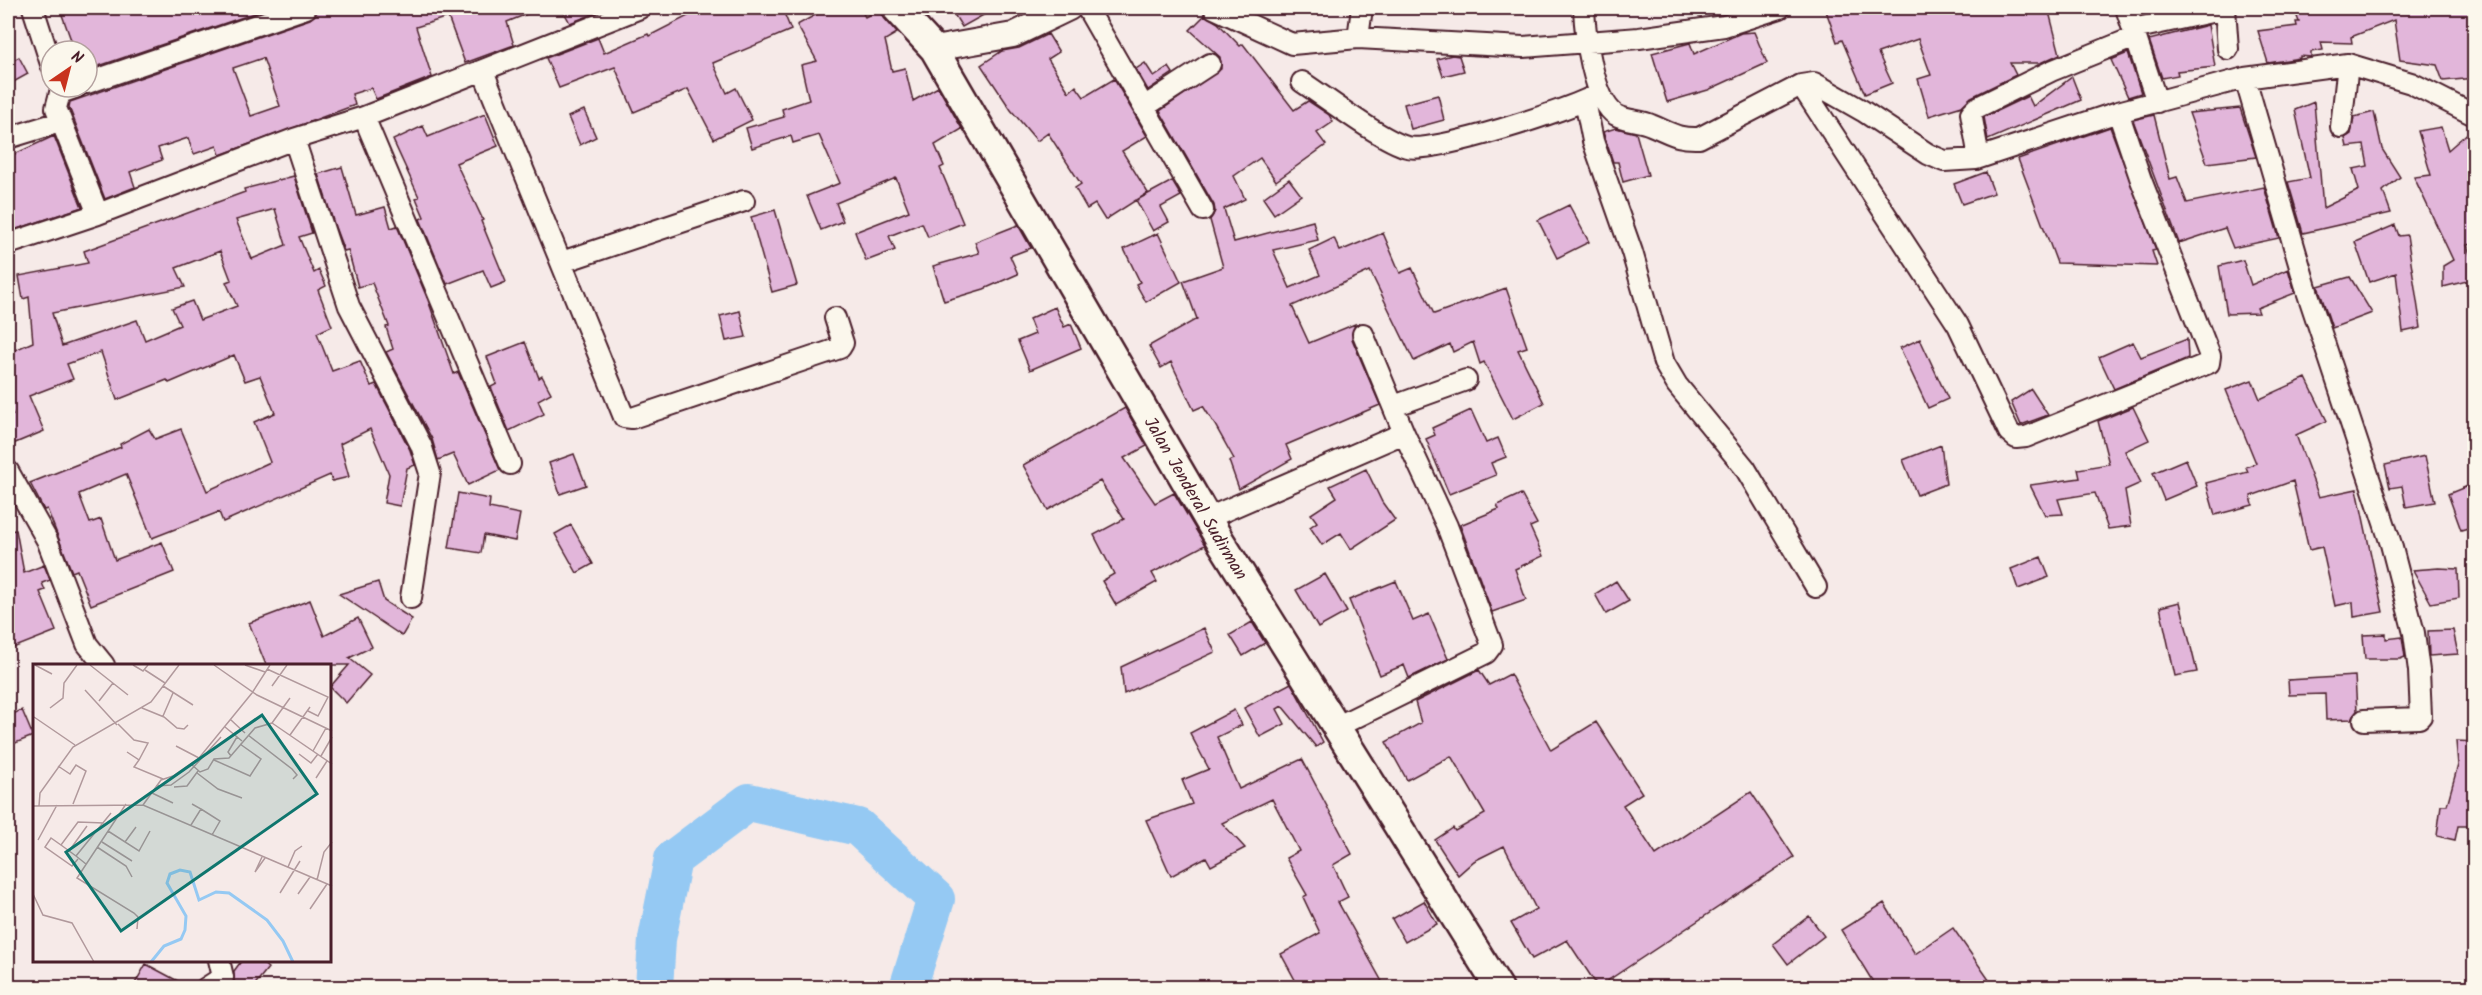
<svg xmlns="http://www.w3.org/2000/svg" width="2482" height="995" viewBox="0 0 2482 995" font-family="Kalam,sans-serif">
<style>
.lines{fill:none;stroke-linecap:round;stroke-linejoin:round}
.river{stroke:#95c9f3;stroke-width:38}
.building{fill:#e2b6da;stroke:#4a1f2b;stroke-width:1.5;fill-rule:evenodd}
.minor-casing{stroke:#4a1f2b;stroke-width:24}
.tertiary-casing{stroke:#4a1f2b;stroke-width:28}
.secondary-casing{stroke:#4a1f2b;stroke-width:32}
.minor{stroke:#fbf7ec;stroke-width:20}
.tertiary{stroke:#fbf7ec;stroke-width:24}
.secondary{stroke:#fbf7ec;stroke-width:27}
.labels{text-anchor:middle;stroke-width:6;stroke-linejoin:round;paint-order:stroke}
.street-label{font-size:18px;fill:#4a1f2b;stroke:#fbf7ec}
.inset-river{fill:none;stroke:#95c9f3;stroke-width:3}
.inset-road{fill:none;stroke:#b1999c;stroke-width:1.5}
.view{fill:#0f766e;fill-opacity:0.15;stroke:#0f766e;stroke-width:3}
.inset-edge{fill:none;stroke:#4a1f2b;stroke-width:3}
</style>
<rect width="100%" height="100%" fill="#f6eae8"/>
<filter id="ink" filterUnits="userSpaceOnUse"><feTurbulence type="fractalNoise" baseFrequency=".0167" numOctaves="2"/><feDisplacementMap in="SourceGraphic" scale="12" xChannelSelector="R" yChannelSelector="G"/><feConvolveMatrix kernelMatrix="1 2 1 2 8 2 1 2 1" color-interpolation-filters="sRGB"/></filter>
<g filter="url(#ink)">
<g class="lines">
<path class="river" d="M654,988L657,939L673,859L749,802L858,827L936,899L908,988"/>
</g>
<path class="building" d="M76,8H270L87,70V51H75L61,12Z
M318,8H542L507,22L514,45L465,63L448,17L416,27L432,77L376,99L371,88L352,94L355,105L220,155L217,146L194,154L188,138L158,148L162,160L130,172L135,187L105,199L69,107L70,102L310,19L315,15ZM263,58L280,106L251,116L233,68Z
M562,8H609L570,23Z
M694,8H782L791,30L713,63L727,93L736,88L752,120L714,139L688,89L634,112L615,67L559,88L546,58L598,38L604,53L648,34L649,36L696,12Z
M828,8H860L865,17L881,8L884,18L897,33L885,40L892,71L905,68L913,101L938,87L962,129L935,145L944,166L940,168L963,223L928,237L922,223L889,236L895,250L866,261L855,232L909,211L896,178L836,203L843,221L821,230L807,196L840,183L819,135L793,143L791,136L752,148L746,128L784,117L782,109L809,100L801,65L817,61L797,25Z
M950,8H996L962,27Z
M1825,8H2048L2060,54L2040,63H2010L2016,75L1971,97L1962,106L1929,116L1918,79L1931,75L1918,39L1878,53L1892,83L1865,94L1842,40L1837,42Z
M2294,8H2475V78L2443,81L2437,65L2400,60L2394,20L2351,37L2352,43L2321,42L2323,50L2311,52V57L2300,56V58L2268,63L2258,31L2297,26L2296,22H2299Z
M1205,15L1218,23L1240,46L1243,44L1294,110L1308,101L1329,115L1333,122L1317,133L1326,145L1276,181L1260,158L1234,176L1245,199L1224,209L1234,242L1313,221L1318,240L1273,250L1290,288L1320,275L1309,250L1334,238L1340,251L1383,233L1400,273L1412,268L1434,314L1506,288L1527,347L1518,350L1544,403L1513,419L1484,362L1480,364L1473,342L1453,352L1450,344L1414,361L1370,271L1292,306L1309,343L1355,324L1352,339L1380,405L1286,445L1292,459L1239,489L1229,461L1234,459L1215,425L1203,406L1194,410L1171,362L1161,368L1149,346L1197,319L1183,281L1223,267L1210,220L1215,211L1214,205L1160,111L1221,69L1220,57L1190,30Z
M2208,25L2215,67L2177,71L2178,75L2162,78L2149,40Z
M1754,32L1767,63L1708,90L1667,102L1652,53L1690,43L1694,54L1741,33Z
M1048,34L1059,52L1048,59L1069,92L1076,86L1084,97L1114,79L1147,136L1122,151L1148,193L1137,200L1172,181L1181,196L1161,207L1169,222L1153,231L1136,200L1105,220L1095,204L1087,209L1075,188L1081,184L1048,133L1037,141L1011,110L981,65L1002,51L1019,48Z
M2128,53L2141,93L2128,97L2111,60Z
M1452,55L1459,56L1464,71L1443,76L1437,59Z
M19,57L28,74L8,85V63Z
M1145,63L1154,77L1169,67L1173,73L1148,90L1136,69Z
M2072,77L2081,100L1988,140L1984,117L2028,96L2033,106Z
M1438,95L1444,120L1411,129L1404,104Z
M2314,102L2323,208L2359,190L2353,169L2368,166L2364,145L2347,147L2345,138L2351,134L2354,117L2374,112L2382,149L2400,177L2383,191L2391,213L2303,233L2288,182L2310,178L2295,110Z
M2240,108L2256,157L2207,163L2189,113Z
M584,110L596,137L580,145L568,117Z
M485,114L498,146L456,163L483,220L481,221L506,282L491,288L483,270L447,284L420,219L424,217L416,198L419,197L393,140L423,126L428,137Z
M2154,115L2170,179L2177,177L2187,203L2264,187L2279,238L2233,248L2225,228L2179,243L2133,120Z
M2110,127L2156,250L2152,251L2157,266L2057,263L2018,159Z
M2441,127L2448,150L2471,130L2475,144V243L2467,245L2475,268V279L2443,287V266L2453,260L2414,177L2431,175L2418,131Z
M1616,128L1636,133L1648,175L1623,182L1618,162H1613L1603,132Z
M54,136L82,207L8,232V157Z
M342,167L356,215L385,207L391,228L397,226L428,300L454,374L458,372L500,470L468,485L453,454L438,460L432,439L386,352L393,349L386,327L389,326L372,283L358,287L348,250L344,251L335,227L318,174Z
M1986,172L1994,193L1962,204L1954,184Z
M294,176L312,233L299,237L314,273L319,270L326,286L318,290L332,326L317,333L332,371L360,361L371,386L376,384L410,450L415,465L407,468L400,506L384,503L389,474L370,429L340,444L349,477L332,481L330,475L223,522L219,512L152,538L126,474L79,494L90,523L101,519L115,560L162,542L174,572L91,605L77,570L72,572L47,509L44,510L30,483L121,447L120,444L149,429L155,439L181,429L207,491L270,462L254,422L275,413L260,376L245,381L234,355L169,383L167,380L117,400L101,352L67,364L73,379L29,396L44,431L8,446V418L13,415L8,403V353L33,342L29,297L23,299L19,276L88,263L84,251L245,192L244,189ZM275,209L286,245L252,259L236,220ZM220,251L231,280L226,282L237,306L200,320L192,301L172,308L180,325L145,340L137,320L62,346L52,313L185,287L176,268Z
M1289,179L1301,195L1274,214L1263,198Z
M1569,205L1589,242L1557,258L1538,220Z
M775,210L797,285L772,292L751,217Z
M1018,225L1031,248L1010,256L1018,274L984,289L944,301L933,266L979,253L975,242Z
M2395,225L2399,236L2407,235L2421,328L2403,332L2396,273L2369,282L2355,242Z
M1158,233L1181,282L1146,302L1136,284L1140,282L1124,249Z
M2243,260L2251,285L2288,269L2295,293L2257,308L2259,313L2227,314L2219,266Z
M2350,277L2372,313L2332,328L2318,286Z
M1055,307L1064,327L1071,324L1081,348L1030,370L1018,341L1035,334L1029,319Z
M740,311L746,337L726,341L720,316Z
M1920,339L1948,399L1928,408L1900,348Z
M2187,339L2188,358L2114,389L2099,357L2133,342L2141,357Z
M525,342L539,378L542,376L551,393L538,400L544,414L509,431L491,387L497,384L487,357Z
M2306,378L2327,421L2296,435L2319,497L2357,489L2383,612L2354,617L2353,602L2335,606L2322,547L2309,550L2293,481L2251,496L2253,505L2215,515L2206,483L2248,472L2246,467L2256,463L2226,390L2252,380L2260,399Z
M2031,389L2048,415L2021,425L2011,402Z
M2133,407L2149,440L2125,451L2141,483L2125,490L2131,526L2108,529L2095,493L2058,499L2063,514L2045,515L2030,485L2080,478L2078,469L2109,464L2098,421Z
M1125,408L1147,446L1124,458L1155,503L1174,493L1205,545L1152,573L1157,582L1116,605L1102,581L1114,574L1094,535L1124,519L1100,481L1048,510L1023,465Z
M1471,410L1486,443L1498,438L1506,457L1491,463L1496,475L1449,494L1426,439L1435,435L1432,428Z
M1941,445L1946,484L1917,495L1903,460Z
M574,454L586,485L560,494L549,463Z
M2425,456L2435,502L2406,507L2402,486L2390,488L2385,465Z
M2186,459L2197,486L2164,500L2153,473Z
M1366,469L1382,502L1395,520L1351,549L1341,533L1322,545L1310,527L1317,522L1311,514L1337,497L1330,486Z
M2475,483V526L2461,530L2448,494Z
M458,493L490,499L489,508L520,514L515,541L484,535L481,553L449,548Z
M1521,494L1537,524L1530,527L1543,556L1515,569L1526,600L1492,612L1460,525L1499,509L1497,505Z
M571,525L593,564L577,573L555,534Z
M16,530L24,573L44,565L50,580L42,583L45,590L40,592L56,631L8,650V531Z
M2041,557L2049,577L2018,589L2011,569Z
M2439,568L2458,569L2459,598L2431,603L2413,570Z
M1325,574L1347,612L1318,628L1296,590Z
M1396,581L1413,621L1429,614L1448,659L1409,678L1404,665L1380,675L1349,600Z
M1616,581L1629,601L1606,614L1595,594Z
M378,582L384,601L412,619L402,636L339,594Z
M310,600L324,636L358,618L372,647L349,658L370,675L346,703L330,687L349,665H266L249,623Z
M2180,602L2197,672L2175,676L2160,607Z
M1252,622L1265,643L1243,656L1230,635Z
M1204,628L1215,652L1124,694L1121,667Z
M2453,630L2458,654L2429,656L2428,631Z
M2386,634V639L2402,637L2405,657L2400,659H2365L2363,635Z
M1479,670L1489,685L1510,674L1551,750L1596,722L1642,793L1623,805L1656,855L1751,792L1794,857L1598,987L1567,940L1532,959L1511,923L1536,909L1504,846L1474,861L1458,875L1435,840L1453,828L1455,831L1485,814L1451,756L1407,780L1386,742L1421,723L1415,702Z
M2355,676L2357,711L2352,719L2326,720L2325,694L2289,695L2288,680Z
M1291,683L1323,742L1316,747L1282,706L1277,709L1285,724L1260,737L1244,708Z
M22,710L33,736L8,746V716Z
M1234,710L1242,725L1217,737L1239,789L1302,759L1352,854L1333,865L1348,897L1338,902L1385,987H1299L1281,954L1320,933L1303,897L1307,895L1286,858L1299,851L1272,799L1222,823L1245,848L1211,866L1206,857L1171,876L1146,820L1192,804L1182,780L1209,769L1190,733Z
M2456,741L2475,742L2472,801L2475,826H2458L2455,840L2437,836L2441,805H2447L2458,765Z
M1424,901L1437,924L1405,942L1392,919Z
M1884,903L1915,954L1953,928L1994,987H1876L1841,930Z
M1809,916L1824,936L1788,964L1773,944Z
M242,960H259L268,968L253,987H243L234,981V971Z
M146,964L189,987H133Z"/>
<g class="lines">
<g class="minor-casing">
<path id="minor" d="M33,8L51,64
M1087,8L1203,210
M1214,8L1292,44L1358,38L1523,47L1639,38L1724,26L1780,8
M1584,8C1585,34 1593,100 1616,115C1626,121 1641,120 1651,125C1671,133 1677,139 1699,138L1801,85L1814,83L1863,111L1928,154L1944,161L1976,159L2118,112L2245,78L2348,64L2411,83L2474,115
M2126,8L2157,102
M2225,8L2228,49
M2133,29L2225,9
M1358,38L1362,8
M483,71L624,417L632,418L840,348L843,343L835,318
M2245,78L2307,291L2391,544L2414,633L2419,671L2421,716L2419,718L2364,720
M1302,82C1328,99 1381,140 1407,147C1433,154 1569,110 1596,95
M87,83L306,8
M1801,85L1958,325L2009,432L2016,438L2026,437L2209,363L2210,356L2141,180L2118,112
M77,87L60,93L56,108L98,214
M1585,101L1593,141L1632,252L1664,363L1677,385L1745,468L1816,587
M1144,107L1210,64
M364,117L510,464
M2341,127L2348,64
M8,138L60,122
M294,139L349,306L421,445L430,473L411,598
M1979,158L1971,113L1976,108L2051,71L2135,37
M8,244L98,214L294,139L364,117L640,8
M562,262L744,201
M1394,406L1466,380
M8,471L47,540L87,644L104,665
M1208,518L1404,433L1363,334
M1336,727L1486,653L1492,645L1447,526L1404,433
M206,988L223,977L219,960"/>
</g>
<g class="tertiary-casing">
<path id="tertiary" d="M934,49L1013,35L1069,8"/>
</g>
<g class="secondary-casing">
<g id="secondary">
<path id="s1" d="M896,8L934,49L1221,542L1499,988"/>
</g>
</g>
<use href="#minor" class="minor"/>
<use href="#tertiary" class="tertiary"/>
<use href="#secondary" class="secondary"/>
</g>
</g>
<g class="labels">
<g class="street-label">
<text dy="6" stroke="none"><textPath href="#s1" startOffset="576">Jalan Jenderal Sudirman</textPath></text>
</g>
</g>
<g transform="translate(33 664)">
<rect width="298" height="298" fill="#f6eae8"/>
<path class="inset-river" d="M118,298L131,282L148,275L152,266L153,252L134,219L137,210L147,206L157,208L166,236L183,228L196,229L234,256L250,277L260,298"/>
<path class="inset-road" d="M2,1L19,10M57,1L95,31M100,1L110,7L115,1M181,1L224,31L299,67M212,1L232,8M234,5L295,33L285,52L275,47M112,6L132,19M130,22L160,41M239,22L254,1M52,26L84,61M66,37L80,19M17,44L30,34L31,19L44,1M109,44L131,53L144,64L151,65L155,61M130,52L140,29M1,53L42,81M198,56L212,69M239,59L299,100M85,60L101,76L115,79L106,96M192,63L209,77M215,71L259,105L264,111L260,115M257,71L277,43M143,82L166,94M280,87L293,64M94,88L106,96L101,103L130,115M266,90L278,99L285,90M198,92L195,88L204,73M288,92L299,73M181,96L217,112L228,95L207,80M158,100L167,108L175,105L181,95L196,94L222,64L239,59L257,34M25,102L37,110L43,101L53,107L40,140M164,109L185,125L209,134M283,114L294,97M123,122L138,121L156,108L188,73M141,123L154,122L165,107M119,129L140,139M93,140L44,214L101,249L105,253L104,265M110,141L128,116L140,112L166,94L219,29L237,1M0,142L110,141L299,222M6,142L7,129L40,83L118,38L146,1M168,145L187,157L179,171M158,161L168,145L159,140M75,167L106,187L117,167M5,176L24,141M69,178L99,197M92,178L103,163M28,181L43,192M64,183L93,202L99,213M36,187L54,162M229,193L222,208L232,194M45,195L39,202L12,183L18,174L28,181L45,158L71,159M53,200L43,192L78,149M255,203L262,187L269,182M284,216L291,188L299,178M247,229L267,197M0,230L10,251L39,259L61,298M265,230L277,213M277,245L294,220"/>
<path class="view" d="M229,51L284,130L88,267L33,188Z"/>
<rect width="298" height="298" class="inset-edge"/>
</g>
<rect width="2482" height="995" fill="none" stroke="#fbf7ec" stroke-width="30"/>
<rect x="15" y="15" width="2452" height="965" fill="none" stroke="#4a1f2b" stroke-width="2" filter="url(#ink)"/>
<g transform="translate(69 69) rotate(35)"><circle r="28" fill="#fbf7ec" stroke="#b4a19f" stroke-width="1.5"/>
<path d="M0-4.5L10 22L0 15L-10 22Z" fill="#c8321e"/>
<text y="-9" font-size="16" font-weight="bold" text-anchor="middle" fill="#4a1f2b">N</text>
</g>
</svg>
